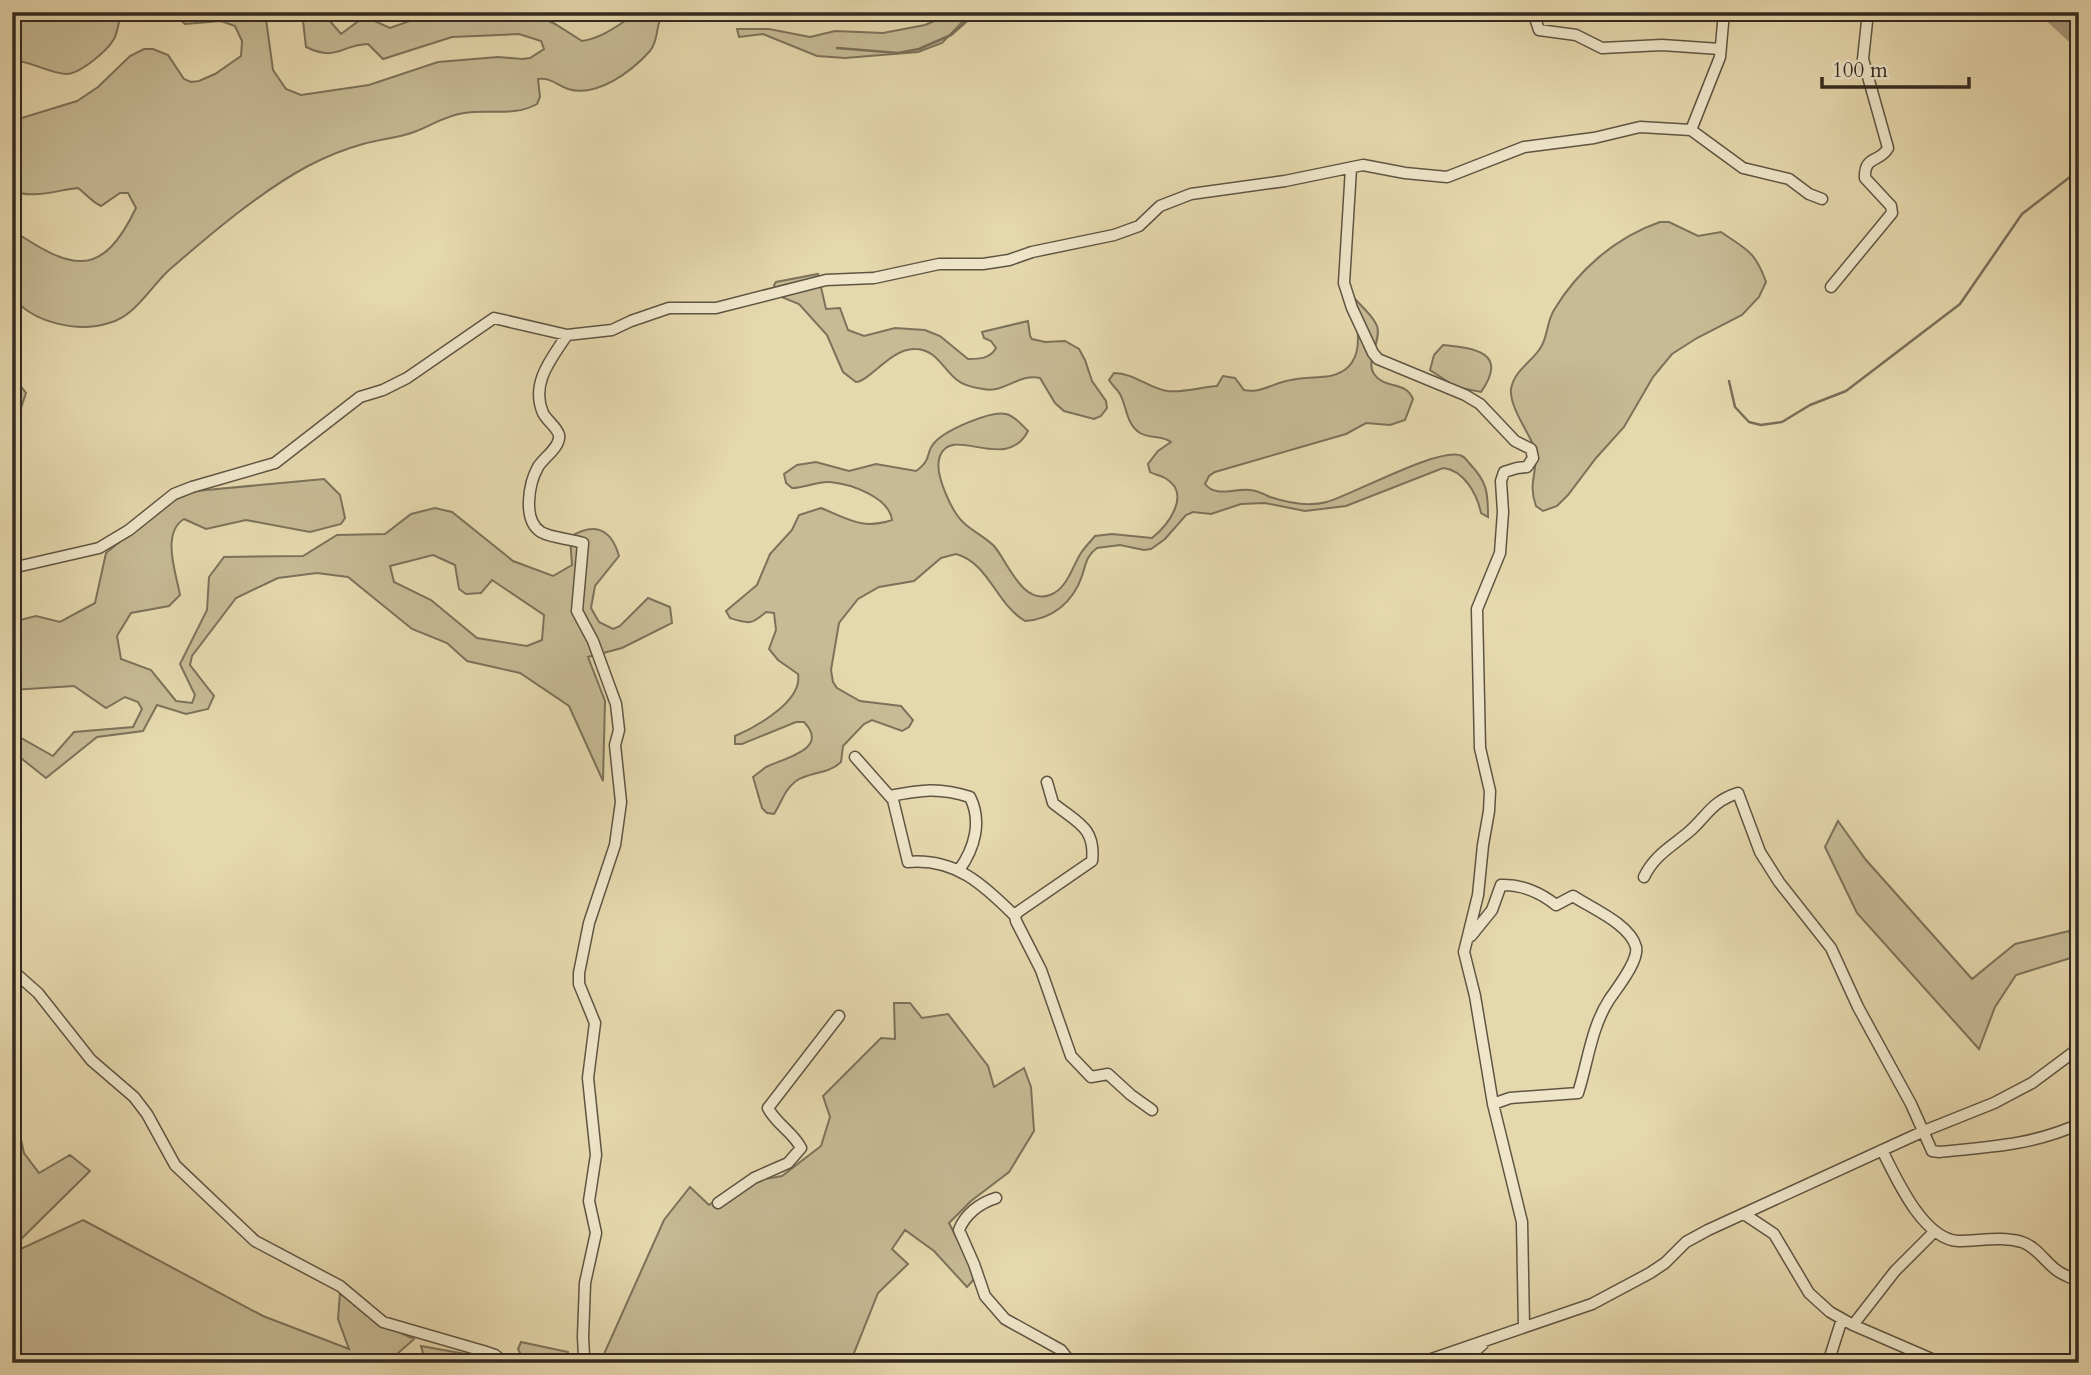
<svg xmlns="http://www.w3.org/2000/svg" width="2091" height="1375" viewBox="0 0 2091 1375" font-family="Cardo,serif">
<style>
.green{fill:#c7ba95;stroke:#7c725a;stroke-width:2;fill-rule:evenodd}
.lines{fill:none;stroke-linecap:round;stroke-linejoin:round}
.stream{stroke:#796e58;stroke-width:2.5}
.river{stroke:#a99c7d;stroke-width:18}
.minor-casing{stroke:#5f5543;stroke-width:13}
.minor{stroke:#efe6ca;stroke-width:10}
</style>
<rect width="100%" height="100%" fill="#e6d8ad"/>
<filter id="stains"><feTurbulence type="fractalNoise" baseFrequency=".00286" numOctaves="4"/><feColorMatrix values="0 0 0 0 .2 0 0 0 0 .09 0 0 0 0 .02 0 0 0 .5 -.17"/></filter>
<radialGradient id="worn" r=".72"><stop offset=".6" stop-color="#630" stop-opacity="0"/><stop offset="1" stop-color="#630" stop-opacity=".3"/></radialGradient>
<path class="green" d="M12,12H121C119,20 118,32 114,39C107,51 80,74 66,74C48,73 31,61 12,60Z
M172,12H265L273,70L286,89L301,95L369,85L438,62L498,57L522,59L530,58L544,49L541,41L519,34L452,37L383,59L368,44C340,45 337,62 306,47L302,12H328L329,20L341,34L360,20L368,18L390,28L435,12L532,13L555,24L582,41C600,38 613,29 628,19L630,12H666C654,22 660,39 650,51C632,71 597,98 568,89C557,85 550,77 538,79L540,97L537,104C514,117 488,109 464,113C446,115 431,126 414,132C398,138 380,139 363,144C345,149 325,157 308,166C261,191 208,236 168,271C149,289 135,316 109,323C78,333 32,323 12,296V230C71,269 101,281 136,208L128,193H120L101,206C92,202 86,194 78,188C57,190 31,200 12,190V121L77,101L98,87L130,56L144,49H153L168,55L184,79L191,82L199,81L215,74L241,56L242,41L235,26L221,21L185,24Z
M955,12H972L942,43L918,52L845,58L817,56L763,34L739,37L737,29H769L810,37L835,31L883,33L925,25Z
M1660,222H1669L1698,236L1721,232C1747,250 1755,251 1766,282L1759,297L1742,315L1697,338L1672,354L1653,377L1624,427L1596,458L1568,495L1557,506L1543,511L1536,506C1527,482 1539,471 1535,449C1529,433 1509,406 1511,389C1514,371 1530,363 1539,350C1548,339 1546,323 1554,310C1578,270 1616,237 1660,222Z
M818,274L826,309L840,308L848,330L864,336L895,328L925,330L940,336L968,359C979,359 990,359 996,348L991,341L984,338L982,332L1028,321L1030,336L1032,339L1045,342L1065,341L1079,349L1085,360L1092,381L1106,401L1107,408L1101,416L1094,419L1064,411L1055,403L1040,378C1019,373 1003,394 983,389C976,388 963,385 957,380C943,369 936,349 915,349C891,348 869,382 856,382L843,372L827,335L799,304L779,296L774,285L776,282Z
M1352,296C1360,305 1373,315 1377,326C1382,340 1365,361 1374,374C1385,390 1405,380 1413,399L1405,420L1390,425L1366,423L1346,434L1215,472L1209,476L1205,484C1216,498 1234,488 1250,490C1256,490 1264,494 1270,497C1288,503 1308,507 1327,502C1352,495 1442,445 1462,456C1466,458 1467,461 1470,464C1487,482 1488,492 1488,517L1481,513C1477,494 1464,470 1443,468L1346,506L1305,511L1265,503L1241,504L1211,514L1193,512L1186,515L1165,539L1151,549L1144,550L1120,545L1097,548C1086,556 1086,564 1082,576C1073,602 1053,619 1025,621C996,604 989,563 956,554L941,558L914,581L879,587L858,599L839,623L831,670L833,682L837,688L860,701L901,706L913,720L909,727L902,731L872,720L864,724L843,746L841,762C829,774 809,772 796,781C784,790 782,802 774,814L767,813L762,808L753,777C757,774 762,770 766,767C781,759 831,750 804,722H796L742,744H735V736C756,727 803,701 798,674L778,660L769,649L776,630L774,613L766,612C751,625 749,624 730,618L726,611L757,585L770,554L792,530L799,515L821,508C849,519 862,530 892,520C889,497 851,484 830,482C817,481 805,488 792,488L786,483L784,474L797,465L816,462L849,471L876,464L916,471C934,458 924,452 936,441C947,430 991,410 1006,414C1015,416 1022,425 1028,431C1006,474 952,424 940,456C933,472 952,513 965,524C974,532 985,537 994,546C1008,562 1022,605 1050,595C1067,589 1072,567 1081,553C1085,547 1090,542 1095,536L1112,534L1152,538C1167,526 1193,494 1165,478C1160,475 1155,475 1150,472L1148,464L1158,451L1171,442C1162,435 1150,439 1140,433C1126,424 1127,407 1120,394C1117,389 1112,385 1109,380L1114,373C1134,373 1148,388 1167,391C1182,393 1202,387 1217,386L1223,376L1235,378L1244,390C1260,394 1275,382 1291,380C1304,377 1317,378 1330,376C1370,368 1357,323 1352,296Z
M1443,345C1474,348 1509,352 1481,392L1456,387L1430,370L1434,355Z
M12,375L26,393L20,411L12,413Z
M324,479L340,495L345,518L341,524L310,532L246,520L206,529L184,519C161,533 176,573 180,595L169,606L131,613L117,636L121,659L151,670L176,701L192,703L195,695L180,664L207,610L209,577L224,557L303,556L337,535L385,534L411,514L435,508L452,512L513,561L553,576L572,565L570,537C594,522 611,528 619,556L595,586L591,608L599,622L613,629L620,626L648,598L670,607L672,623L622,648L588,657L605,701L603,781L569,706L520,673L467,661L447,643L412,629L348,577L317,573L278,578L236,598L192,656L190,665L214,696L208,709L186,714L157,705L143,731L97,737L46,778L12,751V733L53,756L74,732L133,727L142,709L138,702L125,697L106,708L74,686L12,690V622L36,616L60,622L95,603L106,553L167,503L196,491ZM433,555L455,565L459,589L466,594L481,593L492,580L544,615L542,640L527,646L477,638L431,600L394,582L390,566Z
M1838,821L1866,860L1972,979L2015,944L2069,931L2077,956L2016,975L1995,1007L1979,1049L1857,913L1825,847Z
M894,1003H910L922,1018L948,1014L988,1066L994,1087L1024,1068L1031,1087L1034,1131L1009,1172L971,1201L949,1223L976,1277L967,1287L934,1251L905,1230L892,1249L908,1264L878,1293L850,1363H600L664,1220L690,1187L709,1205L741,1183L782,1176L821,1146L830,1117L823,1096L881,1038L895,1039Z
M12,1110L15,1112L24,1153L39,1173L70,1155L90,1171L12,1248Z
M83,1220L263,1316L349,1349L338,1319L340,1293L392,1329L414,1339L396,1355L384,1363H12V1253Z
M521,1342L568,1352L566,1363H539L522,1357L518,1349Z
M421,1346L488,1358L497,1363H426Z"/>
<g class="lines">
<path class="stream" d="M837,48L898,53L919,49L951,35L977,12
M1729,381L1735,407L1749,422L1761,425L1782,422L1810,405L1846,391L1960,304L2022,214L2079,170"/>
<path class="river" d="M2050,12L2079,39"/>
<g class="minor-casing">
<path id="minor" d="M1533,12L1539,30L1576,35L1602,48L1662,45L1720,49
M1892,12H1899
M1691,130L1743,168L1789,179L1809,194L1822,199
M1351,168L1344,283L1352,308L1373,353L1378,359L1465,395L1480,404L1515,441L1531,449L1533,458L1527,467L1517,468L1504,472L1501,481L1503,512L1500,553L1477,609L1480,748L1490,791L1489,811L1483,845L1478,895L1464,952L1475,996L1493,1104L1522,1222L1524,1327
M1831,287L1892,213L1891,206L1865,178C1864,155 1880,163 1888,148L1863,59L1868,12
M567,335C552,358 530,383 543,413C547,421 557,427 559,435C561,447 543,458 538,467C529,483 522,520 541,532C551,538 572,539 583,543L577,611L593,641L616,704L619,730L615,745L621,802L615,845L589,923L579,973V984L595,1023L588,1078L596,1155L589,1201L596,1233L585,1283L583,1337L584,1356L587,1363
M12,568L99,548L129,530L174,494L192,487L275,463L360,397L383,390L407,378L494,318L567,335L612,330L631,321L669,308H716L826,280L874,278L939,264H983L1009,260L1032,252L1114,235L1139,226L1160,206L1191,194L1285,181L1363,165L1405,173L1447,177L1524,147L1594,138L1640,127L1691,130L1720,57L1724,12
M855,757L893,800L908,862C955,858 983,884 1015,916
M1047,782L1053,803C1076,822 1096,827 1092,861L1018,912L1015,916L1016,921L1041,970L1071,1056L1091,1077L1108,1074L1131,1095L1152,1110
M890,796C921,790 939,787 970,797C982,821 975,848 959,870
M1644,877C1655,854 1673,846 1691,830C1708,814 1713,801 1738,793L1760,852L1779,882L1831,948L1858,1007L1911,1104L1932,1151L1939,1152C1989,1147 2033,1145 2079,1124
M1471,936L1492,910L1501,885C1521,884 1541,893 1556,905L1573,896C1591,908 1630,924 1636,947C1639,961 1617,988 1609,1000C1591,1028 1588,1062 1578,1093L1510,1098L1493,1104
M12,970L38,993L91,1060L134,1097L147,1114L175,1165L255,1241L340,1286L383,1322L483,1351L495,1355L505,1363
M1882,1150C1896,1178 1923,1239 1958,1241C1980,1241 2001,1236 2022,1242C2036,1247 2044,1260 2055,1269C2062,1275 2071,1277 2079,1282
M996,1198C980,1203 965,1214 959,1230L974,1264L985,1296L1005,1319L1061,1350L1071,1363
M718,1203L754,1178L788,1163L801,1148C793,1132 776,1124 768,1108L839,1016
M1744,1214L1774,1234L1809,1293L1830,1312L1853,1325L1941,1363
M1853,1325L1895,1271L1935,1231
M1420,1363L1592,1304L1650,1273L1665,1263L1686,1242L1708,1230L1924,1131L1994,1103L2032,1083L2079,1048
M1462,1363L1483,1344
M1828,1363L1842,1319"/>
</g>
<use href="#minor" class="minor"/>
</g>
<rect width="2091" height="1375" fill="none" stroke="#e6d8ad" stroke-width="42"/>
<rect x="14" y="14" width="2063" height="1347" fill="none" stroke="#322920" stroke-width="3.5"/>
<rect x="21" y="21" width="2049" height="1333" fill="none" stroke="#322920" stroke-width="2"/>
<path d="M1822 77v10h147v-10" fill="none" stroke="#322920" stroke-width="3.5"/>
<text x="1832" y="77" font-size="21" fill="#322920" stroke="#efe6ca" stroke-width="5" paint-order="stroke">100 m</text>
<rect width="100%" height="100%" filter="url(#stains)"/>
<rect width="100%" height="100%" fill="url(#worn)"/>
</svg>
